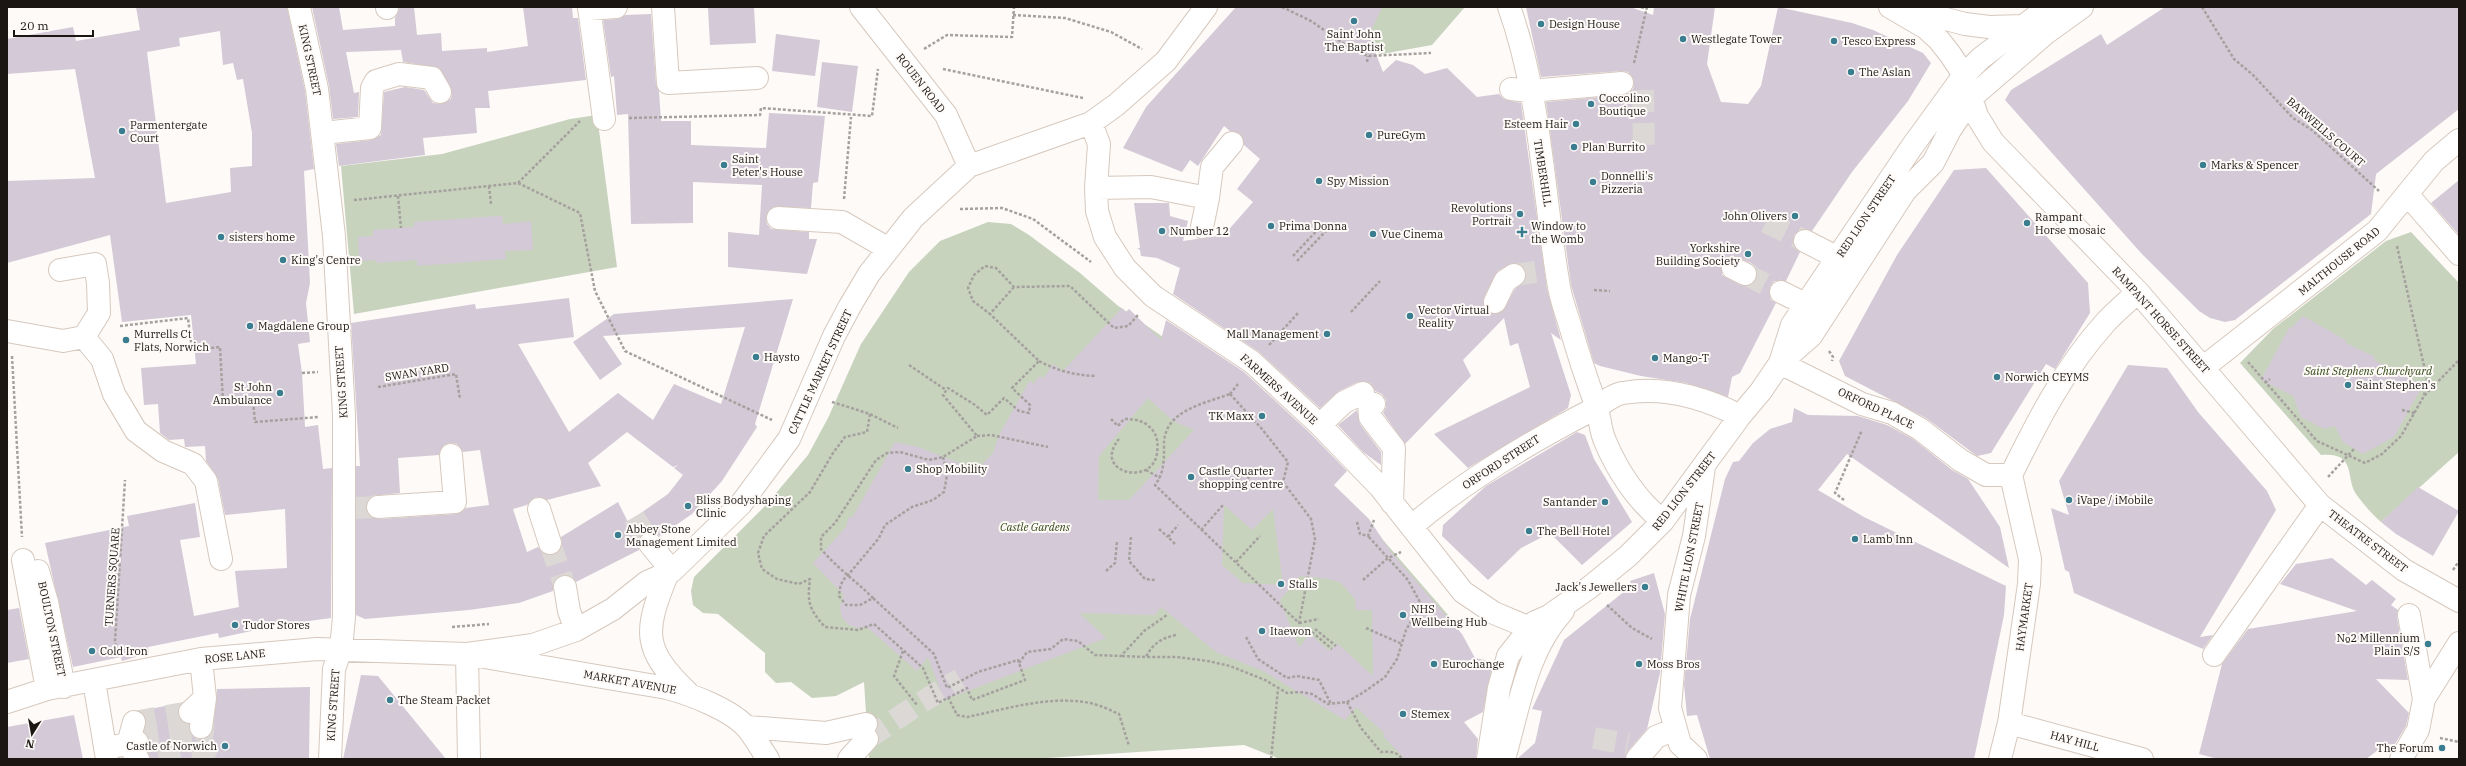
<svg xmlns="http://www.w3.org/2000/svg" width="2466" height="766" viewBox="0 0 2466 766" font-family="'IBM Plex Serif',serif">
<style>
.green{fill:#c8d3be}
.building{fill:#d4c9d6;fill-rule:evenodd}
.lines{fill:none;stroke-linecap:round;stroke-linejoin:round}
.minor-tunnel{stroke:#dbd8d6;stroke-width:22;stroke-dasharray:22 11;stroke-linecap:butt}
.minor-casing{stroke:#d6c8bd;stroke-width:24}
.path{stroke:#a5a19e;stroke-width:2.5;stroke-dasharray:3 2;stroke-linecap:butt}
.minor{stroke:#fff;stroke-width:22}
.poi-dot{fill:#3a7d8e;stroke:#fdfaf8;stroke-width:1.5}
.labels{text-anchor:middle;stroke-width:4;stroke-linejoin:round;paint-order:stroke}
.poi-label{font-size:11px;fill:#1b1612;stroke:#fdfaf8;text-anchor:start}
.street-label{font-size:11px;fill:#1b1612;stroke:#fdfaf8}
.park-label{font-size:11px;font-style:italic;fill:#314715;stroke:#fdfaf8}
</style>
<rect width="100%" height="100%" fill="#fdfaf8"/>
<path class="green" d="M1301,7H1465L1432,45L1382,54L1359,47Z
M597,115L617,267L354,314L341,166L442,154L570,119Z
M988,222L1011,224L1029,235L1080,273L1117,305L1219,376L1358,511L1455,623L1448,665L1457,759H1280L1244,745L1032,759H869L864,682L836,696L812,698L791,682L776,683L765,672V653L718,614L703,613L693,605L691,591L694,577L766,505L808,455L828,418L861,344L909,272L940,241Z
M2411,232L2459,283V452L2381,522C2372,514 2363,504 2356,494C2345,477 2357,452 2321,455L2240,363L2273,329L2386,241Z"/>
<path class="building" d="M136,7H287L305,91L314,169L304,171L310,283L306,303L310,342L298,344L302,373L305,427L318,425L323,469L332,468L331,618L280,625L219,638L218,633L148,647L149,653L122,661L121,657L73,667L45,543L129,526L127,516L195,503L200,537L180,540L194,616L239,607L235,571L287,568L285,509L225,515L218,479L206,461L205,446L185,447L184,439L169,440L160,433L158,404L144,405L141,368L196,364L191,315L122,322L110,235L7,263V181L95,178L75,69L7,74V39L73,27L76,41L140,30ZM220,31L223,65L233,63L237,80L243,79L252,133V166L230,168L231,192L166,203L147,52L180,46L179,38Z
M312,7H339L343,30L395,26V18L400,7H414L417,35L441,33L442,51L487,48V52L528,46L523,7H572L573,18H578L586,80L488,91L490,108H475L477,133L423,138L425,155L339,166L336,144L371,140L381,135L384,92L405,87L424,90L433,103L440,104L451,99L452,92L439,68L403,62L401,50L346,52L354,93L359,92L358,117L333,119L329,86Z
M754,7L756,43L710,45L708,8Z
M1236,7H1382L1369,36L1383,72L1396,60L1413,65L1425,74L1447,68L1477,97L1499,94L1504,99L1521,103L1547,289L1561,340L1551,333L1571,395L1568,408L1468,468L1434,434L1530,387L1518,343L1510,346L1504,318L1463,360L1471,376L1405,444L1383,413L1386,407V400L1382,394L1375,391L1370,383L1358,382L1339,391L1320,408L1259,352L1173,294L1180,268L1157,258L1141,256L1140,250L1137,248H1140L1134,203H1169L1170,216L1188,221L1183,241L1224,235L1253,202L1237,189L1260,159L1244,145L1240,134L1230,131L1224,126L1198,166L1190,160L1182,172L1123,148L1146,107ZM1514,263L1524,268L1525,280L1515,289L1502,312L1490,313L1485,309L1484,297L1498,271Z
M1526,7H1630L1653,15L1654,7H1715L1707,64L1721,102L1748,104L1761,86L1778,7L1852,23L1873,30L1923,53L1931,63L1908,101L1852,172L1812,231L1804,229L1794,235V247L1800,252L1786,281H1774L1770,287V299L1776,303L1740,373L1732,377L1728,397L1686,383L1641,376L1600,366L1594,363L1571,285L1546,102L1623,95L1633,89L1634,82L1628,72L1621,71L1541,77ZM1733,256L1751,263L1756,267V279L1752,285H1740L1722,275V262Z
M2165,7H2459V109L2376,174L2371,214L2235,320L2225,322L2210,318L2199,311L2141,253L2005,100L2011,90L2101,34L2107,45Z
M651,14L656,84L659,91L661,121H691V145L766,148L769,113L825,116L818,182L813,183L811,208L773,207L766,217L767,224L771,229L809,232V239H817L807,274L728,267V232L759,235L762,185L693,182V223L631,224L628,114L617,115L614,76L611,77L603,20L617,19L625,15Z
M776,34L820,40L815,76L772,71Z
M822,62L858,66L852,112L817,107Z
M1986,168L2088,283L2090,313L2055,369L2046,364L1991,453L1977,456L1926,418L1845,376L1839,361L1897,255L1954,170Z
M2459,180V235L2431,203Z
M499,216H502L503,224L531,221L533,250L505,251L506,259L417,266V260L376,263L375,260L359,261L358,237L373,236V230L414,227V222Z
M569,298L574,337L518,344L569,432L618,393L653,420L674,384L721,404L745,327L603,336L622,364L600,380L573,342L614,314L793,299L755,424L757,427L722,481L692,514L660,536L648,532L642,535L638,540L639,550L576,582L569,575L557,577L553,583V591L519,603L469,610L365,619L356,615V466H360L351,323L475,304L476,309ZM627,432L673,467L678,465L674,468L683,475L668,494L628,522L618,502L561,537L562,546L554,555H547L538,547L527,552L513,509L527,505L536,497L547,500L601,486L588,463ZM450,443L457,444L463,452L480,450L489,505L466,508L456,514L379,519L368,514L366,507L371,496L400,493L398,458L439,455L444,445Z
M1122,308L1126,312L1129,309L1161,340L1166,320L1244,372L1311,434L1347,471L1334,485L1369,519L1391,552L1462,634L1475,658L1493,662L1483,712L1464,722L1478,739L1476,759H1405L1383,736L1385,734L1356,707L1345,720L1263,671L1216,652L1161,607L1155,615L1079,613L1106,638L944,700L928,657L917,671L867,627L858,628L849,625L842,618L840,607L844,595L813,563L846,527L849,516L852,518L895,442L918,447L977,470L993,453L999,435L1030,380L1033,384L1040,376L1043,379L1053,364L1063,371ZM1148,398L1173,421L1194,430L1129,500H1098L1099,456ZM1224,505L1252,530L1273,509L1283,585L1243,583L1222,565ZM1300,576L1329,579L1341,583L1355,599L1356,610H1372L1373,676L1338,644L1329,651L1310,634L1299,647L1280,600Z
M2303,316L2347,341L2346,343L2375,357L2374,360L2423,385L2394,437L2363,454L2343,442L2335,426L2324,429L2301,417L2293,396L2261,380L2289,328L2292,327Z
M2128,365L2167,368L2198,412L2267,491L2276,510L2200,637L2213,635L2203,649L2074,593L2069,572L2065,570L2051,508L2069,515L2059,481Z
M1794,408L1808,415L1858,416L1887,425L1913,439L1952,470L1968,479L2000,527L2009,568L1847,454L1818,490L1864,517L2006,586L2004,615L1974,759H1710L1697,715L1687,716L1684,685L1690,619L1725,479L1733,462L1739,461L1753,443L1770,429L1792,422Z
M1357,410L1360,424L1381,452V465L1363,452L1338,425Z
M1577,432L1585,435L1594,459L1632,522L1582,565L1550,533L1521,548L1488,580L1442,536L1443,525L1486,486Z
M2418,487L2459,511L2433,556L2396,534L2381,522Z
M2332,558L2366,585L2372,580L2396,599L2391,605L2398,610L2397,617L2408,680L2376,679L2409,713L2406,726L2395,744L2385,745L2366,759H2218L2199,754L2222,664L2248,629L2357,611L2280,584L2296,564Z
M1654,573L1665,614L1660,673L1647,729L1628,751L1625,759H1517L1535,743L1542,711L1532,709L1564,640L1631,586L1630,581Z
M19,608L29,659L7,663V610Z
M361,675L378,676L446,759H343Z
M310,687L309,759H150L147,749L149,739L144,732L146,719L139,711L181,703L178,714L181,720L189,724V731L194,737L205,739L211,735L213,729L217,689Z
M74,715L83,759H7V727Z"/>
<g class="lines">
<path class="minor-tunnel" d="M1643,90L1644,151
M1766,222L1805,241
M1745,274L1781,292
M1514,275L1542,271
M355,508L378,507
M634,517L650,544
M550,543L565,587
M134,722L190,712
M1594,738L1628,744
M867,739L917,705L960,679
M137,742L203,732L201,727
M159,759L206,751L210,740L201,727"/>
<g class="minor-casing">
<path id="minor" d="M299,7L317,89L334,236L344,415V617L341,649L334,669L330,759
M387,7V8
M589,7L604,119
M663,7L668,83L757,78
M861,7L946,115L969,166
M1509,7C1541,96 1543,194 1559,287C1561,299 1565,310 1569,322C1577,350 1586,378 1596,405C1600,417 1600,430 1605,441C1617,470 1637,501 1663,521
M1890,7L1926,28L1939,40L1950,54L1964,75L1977,116L1993,142L2138,292L2320,505L2404,570L2459,601
M589,9L616,7
M1908,9L1965,24L1989,27L2024,26
M1511,89L1530,91L1622,83
M1091,123L1099,144L1096,188L1097,211L1105,237L1125,268L1153,296L1252,362L1320,425L1380,487L1463,592L1494,613L1530,628
M323,133L370,128L372,88L376,81L399,74L432,78L440,92
M1096,188L1151,187L1208,198L1202,227
M2407,194L2459,254
M1208,198L1212,167L1232,143
M778,218L842,222L887,248
M1805,241L1838,258
M1733,268L1745,274
M1781,292L1807,305
M1495,302L1505,281L1514,275
M7,331L63,341L84,337L99,313L98,283L95,264L60,270
M84,337L102,359L114,394L136,431L163,451L193,464L206,481L221,559
M1780,363L1811,336L1905,191L1933,163L1950,130L1972,97L2046,33L2082,7
M1780,363L1862,404L1892,413L1920,429L1960,460L1986,475H2011
M2204,367L2377,231L2434,161L2459,140
M1374,404L1369,403L1370,417L1394,448L1392,503
M1320,425L1344,402L1363,393
M2011,475C2037,422 2065,367 2105,323C2115,312 2127,302 2138,292
M378,507L455,502L451,455
M539,509L550,543
M1412,526C1466,480 1528,443 1592,410C1601,405 1613,394 1623,393C1663,386 1705,398 1740,416
M650,544L672,571
M23,560L47,689
M38,571L47,602L64,687
M667,575C644,631 642,649 687,692
M565,587L569,611L576,630
M2409,615L2424,699
M467,654L533,645L576,630L613,609L647,582L672,571L741,504L789,439L834,336L850,306L869,274L913,218L969,166L1091,123L1116,105L1166,61L1206,7
M467,654L469,759
M2214,655L2320,505
M94,681L107,759
M7,702L47,689L201,659L317,649L467,654L667,688C690,694 732,710 747,728C755,737 761,749 768,759
M190,712L205,698L201,659
M2009,723L2142,759
M201,727L205,698
M747,727L826,733L866,724
M137,742L128,744L138,759
M105,748L128,744L134,722
M849,759L867,739
M1488,759L1499,688L1508,656L1535,622L1549,616L1590,587L1628,556L1663,521L1740,416L1761,391L1780,363L1792,325L1911,148L1964,75L1981,58L2034,18L2053,7
M1504,759C1519,708 1526,651 1563,611
M1637,759L1656,737L1675,729
M1696,759L1680,744L1670,708L1679,595L1694,536L1704,467
M2000,759L2009,723L2029,584L2030,559L2011,475
M2401,759L2418,730L2424,699L2459,643"/>
</g>
<path class="path" d="M1282,7L1311,21L1350,48L1368,56L1431,53
M1641,7L1647,9
M2202,7L2234,59L2253,75L2293,118L2312,130L2379,191
M1013,15L1065,18L1111,32L1142,49
M924,49L947,35L1012,37L1014,7
M1367,62L1368,56
M1634,63L1647,7
M943,69L1083,98
M629,118L760,115L761,108L872,116L878,69
M518,183L580,121
M489,186L491,204
M398,196L401,228
M844,199L851,117
M354,200L518,183L580,213L595,291L625,351L772,420
M960,209L1002,208L1033,219L1091,262
M2397,246L2427,379L2424,396
M1293,256L1322,225
M1297,261L1327,230
M1014,287L990,314L973,301L968,288L974,275L985,266L996,268L1014,287L1070,286L1114,328L1128,326L1138,315
M1594,290L1610,291
M1351,312L1380,281
M120,326L188,318L192,350L220,347L223,402L253,401L255,422L319,417
M1269,345L1298,313
M1829,351L1833,357L1832,361
M12,356L22,537
M1039,361C1058,371 1074,375 1095,376
M2248,362L2317,441L2365,463L2382,454L2401,436L2424,396L2459,360
M909,365L946,390
M302,373L318,372
M2265,383L2270,379
M378,387L456,374L460,399
M1230,394L1262,429L1288,462L1283,482L1311,519L1315,539L1299,623L1155,485C1164,473 1164,461 1164,447C1162,411 1203,404 1230,394Z
M1230,394L1238,384
M832,402L870,414L898,428
M2402,410L2415,413
M870,414L867,432L845,437L833,453L810,492L764,536L758,553L762,569L777,579L799,584L810,579C807,603 809,609 825,627L858,630L874,624L923,668L938,703L967,688L972,700L1025,680L1018,660L978,672L947,688L934,654L873,598
M1111,419L1118,426L1124,419C1137,419 1146,421 1154,432C1158,439 1158,446 1157,453C1153,487 1091,473 1119,439
M977,436L991,435L1048,447
M943,457L947,475L944,492L933,500L912,507L885,525L879,538L849,574C841,581 840,586 839,596L846,605H860L873,598C856,581 836,567 821,549V537L835,523L876,460L887,453L900,452L929,460L943,457L977,436L943,395L948,388L975,405L987,415L1004,398L1019,411L1029,413L1030,405L1012,388L1039,361L990,314
M1146,470L1160,478
M2328,477L2354,449
M1233,486L1249,467
M1238,490L1254,471
M1844,500L1835,493L1862,430
M1357,522L1360,534L1368,536L1374,520
M1159,529L1168,537
M1201,530L1223,505
M1131,537L1129,561L1145,579L1155,580
M1175,544L1168,537L1178,525
M1236,562L1260,536
M2453,570L2459,561
M1106,571L1115,563L1117,541
M1363,580L1388,558L1401,552
M1607,605L1632,628L1652,639
M1299,623L1319,619
M452,627L489,624
M1366,628L1402,644
M1315,629L1336,646
M1312,632L1332,649
M1176,635C1162,638 1153,643 1146,657H1177L1208,661L1230,666L1265,680L1287,693L1300,692L1312,694L1328,704L1347,702L1364,692L1385,677L1397,659L1406,630L1421,604L1408,580L1368,536
M1246,637L1258,659L1287,678L1297,676L1319,680L1331,704
M117,651L115,641L125,480
M903,651L894,676L917,705
M1122,656L1146,657
M1019,663L1027,652L1051,649L1063,639L1078,641L1095,655L1121,656L1144,631L1167,615
M948,697L957,715L967,717C1007,709 1049,695 1090,703C1100,705 1110,710 1119,714L1129,746
M1347,702L1361,728L1381,752C1389,751 1398,752 1402,759
M2440,738L2459,742
M1271,759L1278,689"/>
<use href="#minor" class="minor"/>
</g>
<g class="poi-dot">
<circle cx="1354" cy="21" r="4"/>
<circle cx="1541" cy="24" r="4"/>
<circle cx="1683" cy="39" r="4"/>
<circle cx="1834" cy="41" r="4"/>
<circle cx="1851" cy="72" r="4"/>
<circle cx="1591" cy="104" r="4"/>
<circle cx="1576" cy="124" r="4"/>
<circle cx="122" cy="131" r="4"/>
<circle cx="1369" cy="135" r="4"/>
<circle cx="1574" cy="147" r="4"/>
<circle cx="724" cy="165" r="4"/>
<circle cx="2203" cy="165" r="4"/>
<circle cx="1319" cy="181" r="4"/>
<circle cx="1593" cy="182" r="4"/>
<circle cx="1520" cy="214" r="4"/>
<circle cx="1795" cy="216" r="4"/>
<circle cx="2027" cy="223" r="4"/>
<circle cx="1271" cy="226" r="4"/>
<circle cx="1162" cy="231" r="4"/>
<path d="M1520 226h4v4h4v4h-4v4h-4v-4h-4v-4h4z"/>
<circle cx="1373" cy="234" r="4"/>
<circle cx="221" cy="237" r="4"/>
<circle cx="1748" cy="254" r="4"/>
<circle cx="283" cy="260" r="4"/>
<circle cx="1410" cy="316" r="4"/>
<circle cx="250" cy="326" r="4"/>
<circle cx="1327" cy="334" r="4"/>
<circle cx="126" cy="340" r="4"/>
<circle cx="756" cy="357" r="4"/>
<circle cx="1655" cy="358" r="4"/>
<circle cx="1997" cy="377" r="4"/>
<circle cx="2348" cy="385" r="4"/>
<circle cx="280" cy="393" r="4"/>
<circle cx="1262" cy="416" r="4"/>
<circle cx="908" cy="469" r="4"/>
<circle cx="1191" cy="477" r="4"/>
<circle cx="2069" cy="500" r="4"/>
<circle cx="1605" cy="502" r="4"/>
<circle cx="688" cy="506" r="4"/>
<circle cx="1529" cy="531" r="4"/>
<circle cx="618" cy="535" r="4"/>
<circle cx="1855" cy="539" r="4"/>
<circle cx="1281" cy="584" r="4"/>
<circle cx="1645" cy="587" r="4"/>
<circle cx="1403" cy="615" r="4"/>
<circle cx="235" cy="625" r="4"/>
<circle cx="1262" cy="631" r="4"/>
<circle cx="2428" cy="644" r="4"/>
<circle cx="92" cy="651" r="4"/>
<circle cx="1434" cy="664" r="4"/>
<circle cx="1639" cy="664" r="4"/>
<circle cx="390" cy="700" r="4"/>
<circle cx="1403" cy="714" r="4"/>
<circle cx="225" cy="746" r="4"/>
<circle cx="2442" cy="748" r="4"/>
</g>
<g class="labels">
<g class="poi-label">
<text x="1549" y="28">Design House</text>
<text x="1354" y="38" text-anchor="middle">Saint John<tspan x="1354" dy="13">The Baptist</tspan></text>
<text x="1691" y="43">Westlegate Tower</text>
<text x="1842" y="45">Tesco Express</text>
<text x="1859" y="76">The Aslan</text>
<text x="1599" y="102">Coccolino<tspan x="1599" dy="13">Boutique</tspan></text>
<text x="1568" y="128" text-anchor="end">Esteem Hair</text>
<text x="130" y="129">Parmentergate<tspan x="130" dy="13">Court</tspan></text>
<text x="1377" y="139">PureGym</text>
<text x="1582" y="151">Plan Burrito</text>
<text x="732" y="163">Saint<tspan x="732" dy="13">Peter's House</tspan></text>
<text x="2211" y="169">Marks &amp; Spencer</text>
<text x="1601" y="180">Donnelli's<tspan x="1601" dy="13">Pizzeria</tspan></text>
<text x="1327" y="185">Spy Mission</text>
<text x="1512" y="212" text-anchor="end">Revolutions<tspan x="1512" dy="13">Portrait</tspan></text>
<text x="1787" y="220" text-anchor="end">John Olivers</text>
<text x="2035" y="221">Rampant<tspan x="2035" dy="13">Horse mosaic</tspan></text>
<text x="1279" y="230">Prima Donna</text>
<text x="1531" y="230">Window to<tspan x="1531" dy="13">the Womb</tspan></text>
<text x="1170" y="235">Number 12</text>
<text x="1381" y="238">Vue Cinema</text>
<text x="229" y="241">sisters home</text>
<text x="1740" y="252" text-anchor="end">Yorkshire<tspan x="1740" dy="13">Building Society</tspan></text>
<text x="291" y="264">King's Centre</text>
<text x="1418" y="314">Vector Virtual<tspan x="1418" dy="13">Reality</tspan></text>
<text x="258" y="330">Magdalene Group</text>
<text x="134" y="338">Murrells Ct<tspan x="134" dy="13">Flats, Norwich</tspan></text>
<text x="1319" y="338" text-anchor="end">Mall Management</text>
<text x="764" y="361">Haysto</text>
<text x="1663" y="362">Mango-T</text>
<text x="2005" y="381">Norwich CEYMS</text>
<text x="2356" y="389">Saint Stephen's</text>
<text x="272" y="391" text-anchor="end">St John<tspan x="272" dy="13">Ambulance</tspan></text>
<text x="1254" y="420" text-anchor="end">TK Maxx</text>
<text x="916" y="473">Shop Mobility</text>
<text x="1199" y="475">Castle Quarter<tspan x="1199" dy="13">shopping centre</tspan></text>
<text x="696" y="504">Bliss Bodyshaping<tspan x="696" dy="13">Clinic</tspan></text>
<text x="2077" y="504">iVape / iMobile</text>
<text x="1597" y="506" text-anchor="end">Santander</text>
<text x="626" y="533">Abbey Stone<tspan x="626" dy="13">Management Limited</tspan></text>
<text x="1537" y="535">The Bell Hotel</text>
<text x="1863" y="543">Lamb Inn</text>
<text x="1289" y="588">Stalls</text>
<text x="1637" y="591" text-anchor="end">Jack's Jewellers</text>
<text x="1411" y="613">NHS<tspan x="1411" dy="13">Wellbeing Hub</tspan></text>
<text x="243" y="629">Tudor Stores</text>
<text x="1270" y="635">Itaewon</text>
<text x="2420" y="642" text-anchor="end">No̱2 Millennium<tspan x="2420" dy="13">Plain S/S</tspan></text>
<text x="100" y="655">Cold Iron</text>
<text x="1442" y="668">Eurochange</text>
<text x="1647" y="668">Moss Bros</text>
<text x="398" y="704">The Steam Packet</text>
<text x="1411" y="718">Stemex</text>
<text x="217" y="750" text-anchor="end">Castle of Norwich</text>
<text x="2434" y="752" text-anchor="end">The Forum</text>
</g>
<g class="street-label">
<text transform="translate(310 60) rotate(78)" y="4">KING STREET</text>
<text transform="translate(921 83) rotate(52)" y="4">ROUEN ROAD</text>
<text transform="translate(2326 132) rotate(41)" y="4">BARWELLS COURT</text>
<text transform="translate(1543 173) rotate(81)" y="4">TIMBERHILL</text>
<text transform="translate(1866 216) rotate(-56)" y="4">RED LION STREET</text>
<text transform="translate(2339 261) rotate(-39)" y="4">MALTHOUSE ROAD</text>
<text transform="translate(2161 320) rotate(48)" y="4">RAMPANT HORSE STREET</text>
<text transform="translate(417 372) rotate(-9)" y="4">SWAN YARD</text>
<text transform="translate(820 372) rotate(-65)" y="4">CATTLE MARKET STREET</text>
<text transform="translate(341 382) rotate(-94)" y="4">KING STREET</text>
<text transform="translate(1279 389) rotate(42)" y="4">FARMERS AVENUE</text>
<text transform="translate(1876 408) rotate(25)" y="4">ORFORD PLACE</text>
<text transform="translate(1501 462) rotate(-33)" y="4">ORFORD STREET</text>
<text transform="translate(1684 491) rotate(-52)" y="4">RED LION STREET</text>
<text transform="translate(2368 541) rotate(37)" y="4">THEATRE STREET</text>
<text transform="translate(1689 557) rotate(-79)" y="4">WHITE LION STREET</text>
<text transform="translate(112 577) rotate(-86)" y="4">TURNERS SQUARE</text>
<text transform="translate(2024 617) rotate(-82)" y="4">HAYMARKET</text>
<text transform="translate(52 629) rotate(78)" y="4">BOULTON STREET</text>
<text transform="translate(235 656) rotate(-6)" y="4">ROSE LANE</text>
<text transform="translate(630 682) rotate(10)" y="4">MARKET AVENUE</text>
<text transform="translate(333 705) rotate(-86)" y="4">KING STREET</text>
<text transform="translate(2075 741) rotate(15)" y="4">HAY HILL</text>
</g>
<g class="park-label">
<text x="2368" y="375">Saint Stephens Churchyard</text>
<text x="1035" y="531">Castle Gardens</text>
</g>
</g>
<rect width="2466" height="766" fill="none" stroke="#1b1612" stroke-width="16"/>
<g transform="translate(32 734) rotate(191)" stroke="#fdfaf8" stroke-width="3" paint-order="stroke">
<path d="M0-3L7 15L0 10L-7 15Z" fill="#1b1612"/>
<text y="-6" font-size="11" font-weight="bold" text-anchor="middle" fill="#1b1612">N</text>
</g>
<path d="M14 30v6h79v-6" fill="none" stroke="#1b1612" stroke-width="2"/>
<text x="20" y="30" font-size="12" fill="#1b1612" stroke="#fdfaf8" stroke-width="3" paint-order="stroke">20 m</text>
</svg>
